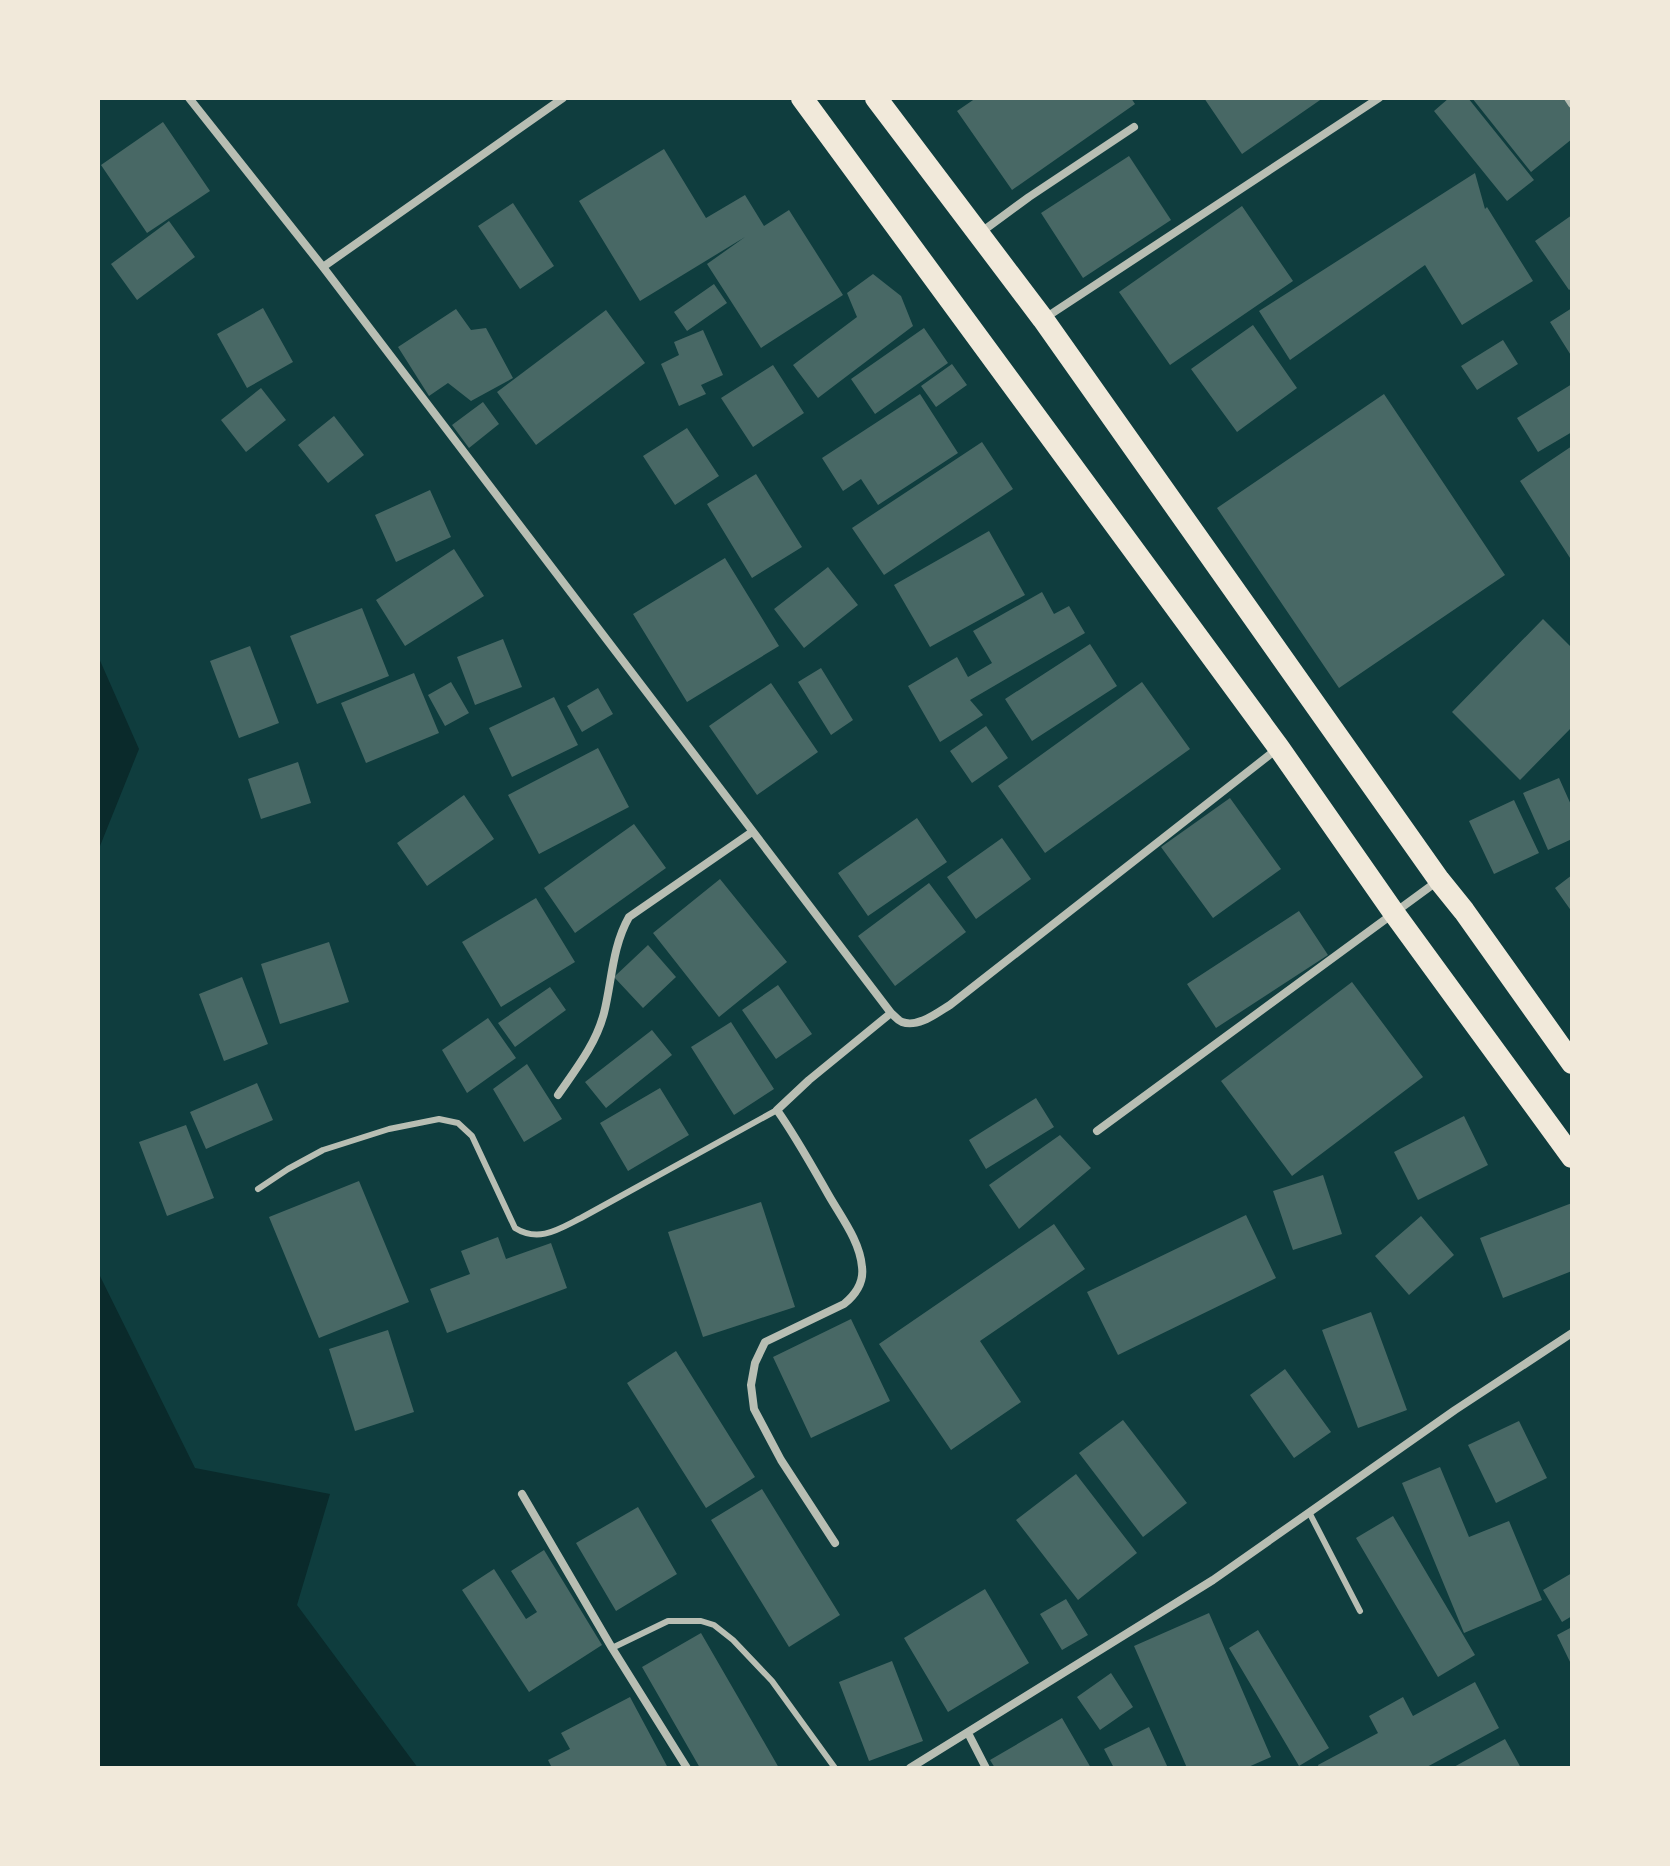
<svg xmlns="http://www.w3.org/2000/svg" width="1670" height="1866" viewBox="0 0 1670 1866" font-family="Inter,sans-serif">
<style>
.water{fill:#0a2a2b}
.building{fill:#486865}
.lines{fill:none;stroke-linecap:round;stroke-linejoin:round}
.service{stroke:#b8beb3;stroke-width:6}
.minor{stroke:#b8beb3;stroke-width:8}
.trunk{stroke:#f1e9da;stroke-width:22}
</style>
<rect width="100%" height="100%" fill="#0f3d3e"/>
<path class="water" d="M98,656L139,749L98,851Z
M98,1272L195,1468L330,1494L297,1605L418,1768H98Z"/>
<path class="building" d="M976,98H1131L1135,104L1012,190L957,111Z
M1204,98H1323L1242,154Z
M1449,98H1468L1534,180L1507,201L1434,111Z
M1472,98H1563L1572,109V139L1531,172Z
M163,122L210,191L147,233L101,165Z
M664,149L706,218L745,195L764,226L789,210L843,295L761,348L707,264L745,237L640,301L579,201Z
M1129,156L1171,220L1083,278L1041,213Z
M1475,173L1485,209L1487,207L1533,281L1462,325L1425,265L1290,360L1259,311Z
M513,203L554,266L520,289L478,226Z
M1242,206L1293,281L1170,365L1119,292Z
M1572,215V288L1569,290L1535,241Z
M169,221L195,257L137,300L111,264Z
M873,274L901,296L913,326L818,398L793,365L857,317L847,293Z
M714,284L727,303L687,331L674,312Z
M263,308L293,362L247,388L217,334Z
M1572,308V357L1550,322Z
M456,309L471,330L486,328L513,378L471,401L448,383L429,396L398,347Z
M606,310L645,363L536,445L497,392Z
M1253,325L1297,388L1237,432L1191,369Z
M924,328L948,363L875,414L851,379Z
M703,330L723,375L701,385L706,394L679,406L661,364L679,355L674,342Z
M1503,340L1518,364L1477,390L1461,366Z
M952,364L967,385L936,407L921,386Z
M773,365L804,413L753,447L721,398Z
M1572,384V432L1538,452L1517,418Z
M261,388L286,420L246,452L221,420Z
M920,394L958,453L878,505L861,479L843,491L822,458Z
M1384,394L1505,575L1339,688L1217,508Z
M483,402L499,424L469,448L452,425Z
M334,416L364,455L328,483L298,445Z
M687,428L719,476L675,505L643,456Z
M982,442L1013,489L884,575L852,528Z
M1572,446V561L1520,481Z
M756,474L802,547L752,578L707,504Z
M430,490L451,537L396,562L375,515Z
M989,531L1025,595L930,647L894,585Z
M454,549L484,596L405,646L376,600Z
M725,558L779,646L687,702L633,614Z
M828,567L858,605L804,648L774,609Z
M1042,592L1054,614L1069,606L1085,633L970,700L983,715L940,742L908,686L957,657L968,677L992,663L973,631Z
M362,608L389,676L317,704L290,636Z
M1543,619L1572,648V727L1520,780L1452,712Z
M503,639L522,687L475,705L457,657Z
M1090,644L1117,686L1032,741L1005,699Z
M250,646L279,723L239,738L210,661Z
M821,668L853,720L831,735L798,682Z
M414,673L439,733L366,763L341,703Z
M451,682L469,713L445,726L428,695Z
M1142,682L1190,749L1045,853L998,786Z
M771,683L818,752L757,795L709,726Z
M598,688L613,714L582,732L567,706Z
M554,697L578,745L512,777L489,728Z
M986,726L1008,758L972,783L950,751Z
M598,748L629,807L539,854L508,795Z
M298,762L311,803L261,819L248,779Z
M1559,778L1572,807V839L1548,850L1523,793Z
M464,795L494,839L427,886L397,843Z
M1230,798L1281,869L1213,918L1161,847Z
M1514,800L1539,853L1494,874L1469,821Z
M917,818L947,862L868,916L838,873Z
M634,824L666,868L575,933L544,888Z
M1002,838L1031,879L976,919L947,877Z
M1572,875V912L1555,888Z
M720,879L787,962L719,1017L653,933Z
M929,883L966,932L895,986L858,936Z
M536,898L575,962L501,1007L462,942Z
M1299,911L1328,955L1216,1028L1187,984Z
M329,942L349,1002L280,1024L261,964Z
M648,945L676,977L643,1008L614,977Z
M242,977L268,1044L224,1061L199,994Z
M1352,982L1423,1077L1292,1176L1221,1081Z
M778,985L812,1034L776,1059L742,1010Z
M550,987L566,1010L515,1047L498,1023Z
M488,1018L516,1058L467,1093L442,1050Z
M731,1022L774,1089L734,1115L691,1047Z
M652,1030L672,1055L606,1108L585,1082Z
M527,1064L562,1119L524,1142L493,1089Z
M257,1083L273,1120L206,1149L190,1112Z
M660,1088L689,1135L628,1171L600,1123Z
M1036,1098L1054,1127L986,1169L969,1140Z
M1464,1116L1488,1165L1418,1200L1394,1152Z
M186,1125L214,1198L167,1216L139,1142Z
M1060,1135L1091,1168L1019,1229L989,1185Z
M1323,1175L1342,1234L1293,1250L1273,1191Z
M359,1181L409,1302L319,1338L269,1217Z
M761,1202L795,1307L703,1337L668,1232Z
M1572,1203V1271L1503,1298L1480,1238Z
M1246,1215L1276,1278L1118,1355L1087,1292Z
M1421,1216L1454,1255L1409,1295L1375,1256Z
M1054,1224L1085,1269L980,1341L1021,1402L951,1450L879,1344Z
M498,1237L506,1259L551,1243L567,1288L447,1333L430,1289L470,1274L461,1251Z
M1371,1312L1407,1410L1358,1428L1322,1330Z
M851,1319L890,1401L811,1438L773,1357Z
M388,1330L414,1412L355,1431L329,1349Z
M676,1351L755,1477L706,1508L627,1383Z
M1285,1369L1331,1432L1294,1458L1250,1395Z
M1123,1420L1187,1503L1143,1537L1079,1453Z
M1519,1421L1547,1478L1496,1503L1468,1445Z
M1440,1467L1469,1537L1509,1521L1542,1600L1464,1633L1402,1483Z
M1076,1474L1137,1553L1078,1600L1016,1520Z
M762,1489L840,1615L789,1647L711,1520Z
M638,1507L677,1574L616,1611L576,1543Z
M1393,1516L1475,1655L1438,1677L1356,1538Z
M544,1550L602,1645L529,1692L462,1590L494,1569L526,1619L537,1612L511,1571Z
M1572,1573V1616L1562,1622L1543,1590Z
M985,1589L1029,1663L948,1712L904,1638Z
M1066,1599L1088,1635L1062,1650L1040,1614Z
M1209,1613L1271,1757L1246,1768H1187L1134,1646Z
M1572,1627V1666L1557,1635Z
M1258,1630L1329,1748L1299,1766L1229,1648Z
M701,1633L779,1768H700L642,1667Z
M892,1661L923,1741L869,1761L839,1682Z
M1111,1673L1133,1707L1100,1730L1077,1697Z
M1475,1682L1499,1728L1425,1768H1319L1318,1765L1378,1733L1369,1716L1403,1697L1413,1716Z
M630,1697L668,1768H552L548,1760L570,1749L561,1733Z
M1062,1718L1091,1768H995L990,1760Z
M1149,1727L1168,1768H1114L1104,1749Z
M1505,1739L1521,1768H1452Z"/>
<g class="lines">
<path class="service" d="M258,1189L288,1169L323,1150L389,1129L439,1119L458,1123L472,1136L515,1228C539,1243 559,1229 581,1218L777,1110
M1310,1514L1360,1611
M612,1648L668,1621H701L714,1625L733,1640L772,1681L835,1768"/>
<path class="minor" d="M189,98L323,267L891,1013C895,1016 897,1020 902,1022C918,1028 937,1013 950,1005L1277,749
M1568,98L1572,104
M980,233L1029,197L1134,127
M323,267L563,98
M1045,318L1379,98
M558,1095C576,1069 596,1044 604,1013C612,981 612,947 629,917L752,832
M1097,1131L1439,880
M522,1494L612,1648L687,1768
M835,1543L781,1460L754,1409L751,1385L755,1363L765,1342L844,1304C855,1295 864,1282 862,1267C860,1241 841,1217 828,1194C812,1166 796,1137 777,1110L809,1080L891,1013
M968,1733L986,1768
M910,1768L1213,1580L1455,1410L1572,1333"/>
<path class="trunk" d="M802,98L1279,748L1394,913L1572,1157
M876,98L1043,319L1439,880L1464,911L1572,1063"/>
</g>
<rect width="1670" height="1866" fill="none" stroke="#f1e9da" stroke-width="200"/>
</svg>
